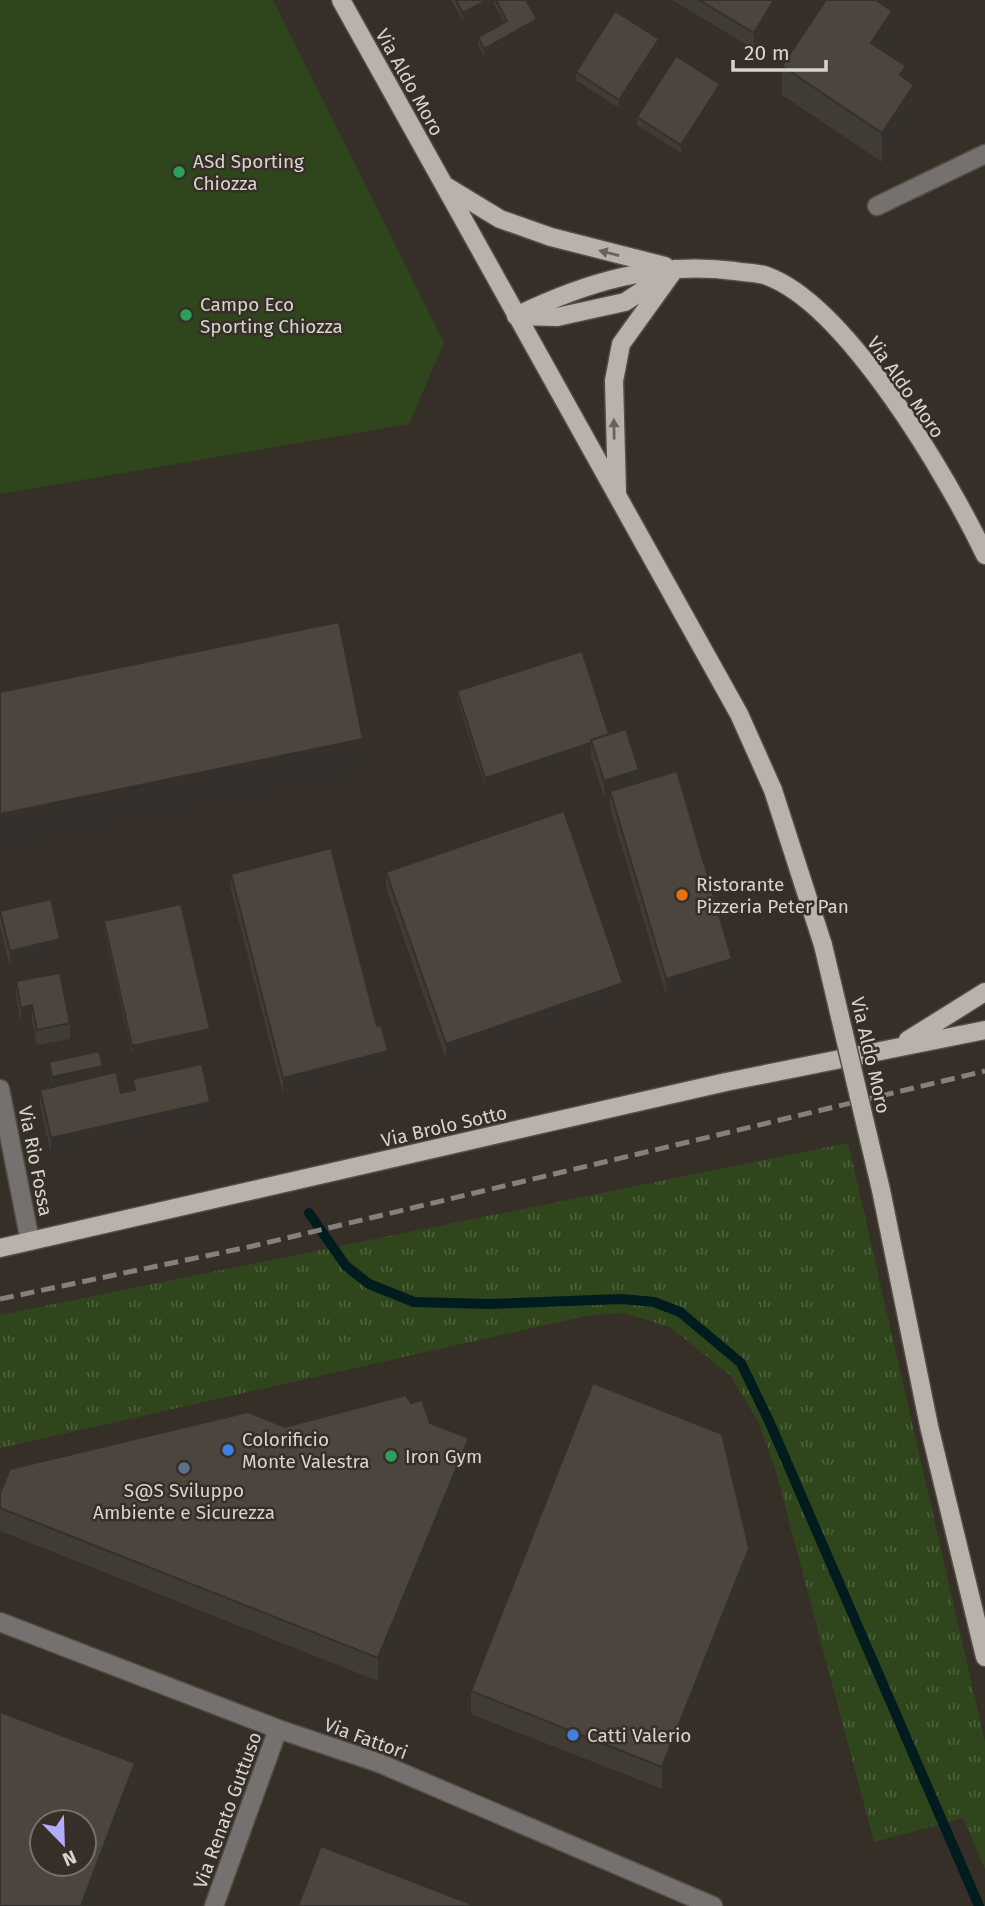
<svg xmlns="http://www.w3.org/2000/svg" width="985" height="1906" viewBox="0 0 985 1906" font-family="'Fira Sans',sans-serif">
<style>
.grass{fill:url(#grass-tufts)}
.park{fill:#2f461c}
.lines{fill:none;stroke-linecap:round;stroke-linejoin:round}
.stream{stroke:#011c1f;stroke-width:10}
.minor-casing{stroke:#534d46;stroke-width:21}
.major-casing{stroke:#534d46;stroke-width:21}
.minor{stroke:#74716e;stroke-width:18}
.major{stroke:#b8b2aa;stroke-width:18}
.rail{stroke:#86807a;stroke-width:5;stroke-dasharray:14 7;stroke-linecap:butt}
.major-bridge-casing{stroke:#534d46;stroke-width:21;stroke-linecap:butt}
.major-bridge{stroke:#b8b2aa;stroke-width:18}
.wall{fill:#413b35}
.shaded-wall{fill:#35302b}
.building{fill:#4c453e;stroke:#35302b;stroke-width:2;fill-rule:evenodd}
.oneway{fill:#6a635c}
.leisure-dot{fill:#2e9e5b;stroke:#362f28;stroke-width:2.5}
.food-dot{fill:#e8710a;stroke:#362f28;stroke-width:2.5}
.shop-dot{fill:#3f7fe0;stroke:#362f28;stroke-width:2.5}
.service-dot{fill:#5c6f8a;stroke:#362f28;stroke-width:2.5}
.labels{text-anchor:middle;stroke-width:5;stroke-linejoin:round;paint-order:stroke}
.street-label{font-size:19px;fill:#d8d3cf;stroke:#362f28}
.poi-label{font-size:19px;fill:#d8d3cf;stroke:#362f28;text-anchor:start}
</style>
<defs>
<pattern id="grass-tufts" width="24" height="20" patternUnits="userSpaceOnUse" patternTransform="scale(1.75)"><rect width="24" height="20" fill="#2f461c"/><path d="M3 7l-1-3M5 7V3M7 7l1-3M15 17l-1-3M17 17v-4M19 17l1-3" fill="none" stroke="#4c603c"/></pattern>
</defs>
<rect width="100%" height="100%" fill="#362f28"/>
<path class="grass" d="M848,1143L985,1742V1869L963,1818L874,1842L775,1468L758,1421L730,1375L670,1327L624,1313L590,1315L0,1448V1315Z"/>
<path class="park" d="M0,0H273L444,343L409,424L0,494Z"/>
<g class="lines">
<path class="stream" d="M309,1213L346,1266L369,1284L414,1302L490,1304L622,1299L654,1302L680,1312L741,1363L769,1421L979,1906"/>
<g class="minor-casing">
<path id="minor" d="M877,206L985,154
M0,1089L30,1241
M0,1622L278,1729L379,1763L713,1906
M214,1906L278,1729"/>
</g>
<g class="major-casing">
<path id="major" d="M341,0L739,714L773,790L823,945
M444,185L500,219L551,237L665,266
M516,316C586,282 656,261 735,271C745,273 757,272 767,276C847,305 949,479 985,555
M519,316L557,317L625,302L666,275
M617,492L614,381L621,344L675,269
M908,1040L985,992
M881,1190L929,1426L985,1657
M0,1248L726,1082L985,1030"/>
</g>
<use href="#minor" class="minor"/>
<use href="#major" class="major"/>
<path class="rail" d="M0,1299L253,1246L985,1071"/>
<g class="major-bridge-casing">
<path id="major-bridge" d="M823,945L881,1190"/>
</g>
<use href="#major-bridge" class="major-bridge"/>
</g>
<path class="wall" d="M451,0H526L537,27L484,57L478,45V37L504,23L494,4L463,21Z
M672,0H783L754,49Z
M892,40L884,52L906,79L914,114L882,162L782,95V66Z
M659,47L619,108L576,80V72Z
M720,92L681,153L637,125V117Z
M457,691L609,734L639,782L732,974L666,995L610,807V795L604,797L591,756V751L485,786L457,699Z
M386,872L623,999L446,1060L386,887Z
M231,874L377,1026L388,1067L283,1094L231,890Z
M0,911L60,955L10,967L0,927Z
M104,921L210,1037L132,1054L104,929Z
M16,981L70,1023V1039L37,1045L32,1021L21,1024L16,997Z
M49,1062L103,1074L52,1085L49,1070Z
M133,1079L210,1118L51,1154L40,1106V1090L121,1093L133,1091Z
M411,1403L469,1461L378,1681L0,1531V1493L285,1427Z
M749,1571L662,1789L471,1714V1691Z"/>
<path class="shaded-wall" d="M487,0H494V4L463,21V13Z
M774,0H783L754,49V33Z
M892,11V40L871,72V43Z
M537,19V27L484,57V49Z
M659,39V47L619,108V100Z
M906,66V95L900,75Z
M720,84V92L681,153V145Z
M914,85V114L882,162V133Z
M363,739V778L0,853V814Z
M591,743V751L485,786V778Z
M639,770V786L610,791V795L604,797V781Z
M60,939V955L10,967V951Z
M732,959V974L666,995V979Z
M623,983V999L446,1060V1044Z
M32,1005V1021L21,1024V1008Z
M210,1029V1037L132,1054V1046Z
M388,1051V1067L283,1094V1078Z
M103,1066V1074L52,1085V1077Z
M210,1102V1118L51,1154V1138Z
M469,1438V1461L378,1681V1658Z
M749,1548V1571L662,1789V1767Z
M135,1763V1786L89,1906H81Z"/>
<path class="building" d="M456,0H487L463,13Z
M496,0H526L537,19L484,49L478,37L507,21Z
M699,0H774L754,33Z
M826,0H876L892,11L871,43L906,66L900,75L914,85L882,133L782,66Z
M615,11L659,39L619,100L576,72Z
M676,56L720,84L681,145L637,117Z
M339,622L363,739L0,814V692Z
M582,651L609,734L591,740V743L485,778L457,691Z
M626,729L639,770L604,781L591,740Z
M677,771L732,959L666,979L610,791Z
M564,811L623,983L446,1044L386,872Z
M331,848L377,1026L381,1025L388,1051L283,1078L231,874Z
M51,899L60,939L10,951L0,911Z
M181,904L210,1029L132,1046L104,921Z
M60,973L70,1023L37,1030L32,1005L21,1008L16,981Z
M99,1051L103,1066L52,1077L49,1062Z
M202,1064L210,1102L51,1138L40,1090L116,1072L121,1093L135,1090L133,1079Z
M593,1383L722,1434L749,1548L662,1767L471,1691Z
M406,1395L411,1403L422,1400L430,1423L469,1438L378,1658L0,1508V1493L10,1469L248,1412L285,1427Z
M0,1712L135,1763L81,1906H0ZM42,1822H84V1864H42Z
M321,1846L476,1906H298Z"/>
<defs><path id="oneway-solid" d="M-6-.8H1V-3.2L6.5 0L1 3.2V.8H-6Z" transform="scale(1.75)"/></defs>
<g class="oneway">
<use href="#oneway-solid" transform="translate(609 253) rotate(-166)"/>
<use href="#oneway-solid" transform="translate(614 429) rotate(-91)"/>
</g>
<g class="leisure-dot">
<circle cx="179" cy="172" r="7"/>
<circle cx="186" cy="315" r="7"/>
<circle cx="391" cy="1456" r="7"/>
</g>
<circle class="food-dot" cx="682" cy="895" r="7"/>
<g class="shop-dot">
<circle cx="228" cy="1450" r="7"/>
<circle cx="573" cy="1735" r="7"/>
</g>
<circle class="service-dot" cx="184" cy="1468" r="7"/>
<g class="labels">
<g class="street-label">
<text transform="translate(410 82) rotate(61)" y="7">Via Aldo Moro</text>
<text transform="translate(906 387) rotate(55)" y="7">Via Aldo Moro</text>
<text transform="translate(871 1055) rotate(77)" y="7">Via Aldo Moro</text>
<text transform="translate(444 1126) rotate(-13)" y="7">Via Brolo Sotto</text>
<text transform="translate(36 1161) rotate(79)" y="7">Via Rio Fossa</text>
<text transform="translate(366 1738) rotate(20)" y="7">Via Fattori</text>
<text transform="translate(227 1810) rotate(-70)" y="7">Via Renato Guttuso</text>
</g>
<g class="poi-label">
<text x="193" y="168">ASd Sporting<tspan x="193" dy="22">Chiozza</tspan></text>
<text x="200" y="311">Campo Eco<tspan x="200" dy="22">Sporting Chiozza</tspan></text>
<text x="696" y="891">Ristorante<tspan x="696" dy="22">Pizzeria Peter Pan</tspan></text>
<text x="242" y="1446">Colorificio<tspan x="242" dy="22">Monte Valestra</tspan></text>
<text x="405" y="1463">Iron Gym</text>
<text x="184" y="1497" text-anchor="middle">S@S Sviluppo<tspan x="184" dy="22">Ambiente e Sicurezza</tspan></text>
<text x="587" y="1742">Catti Valerio</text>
</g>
</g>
<g transform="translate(63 1843) rotate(157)"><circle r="33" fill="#362f28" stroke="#77716b" stroke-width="2"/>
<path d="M0-5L12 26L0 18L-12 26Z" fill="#aeaefa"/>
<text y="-10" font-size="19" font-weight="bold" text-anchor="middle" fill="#d8d3cf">N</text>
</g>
<path d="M733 60v10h93v-10" fill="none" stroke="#d8d3cf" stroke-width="3.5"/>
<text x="744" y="60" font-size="21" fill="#d8d3cf" stroke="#362f28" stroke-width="5" paint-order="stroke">20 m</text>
</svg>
